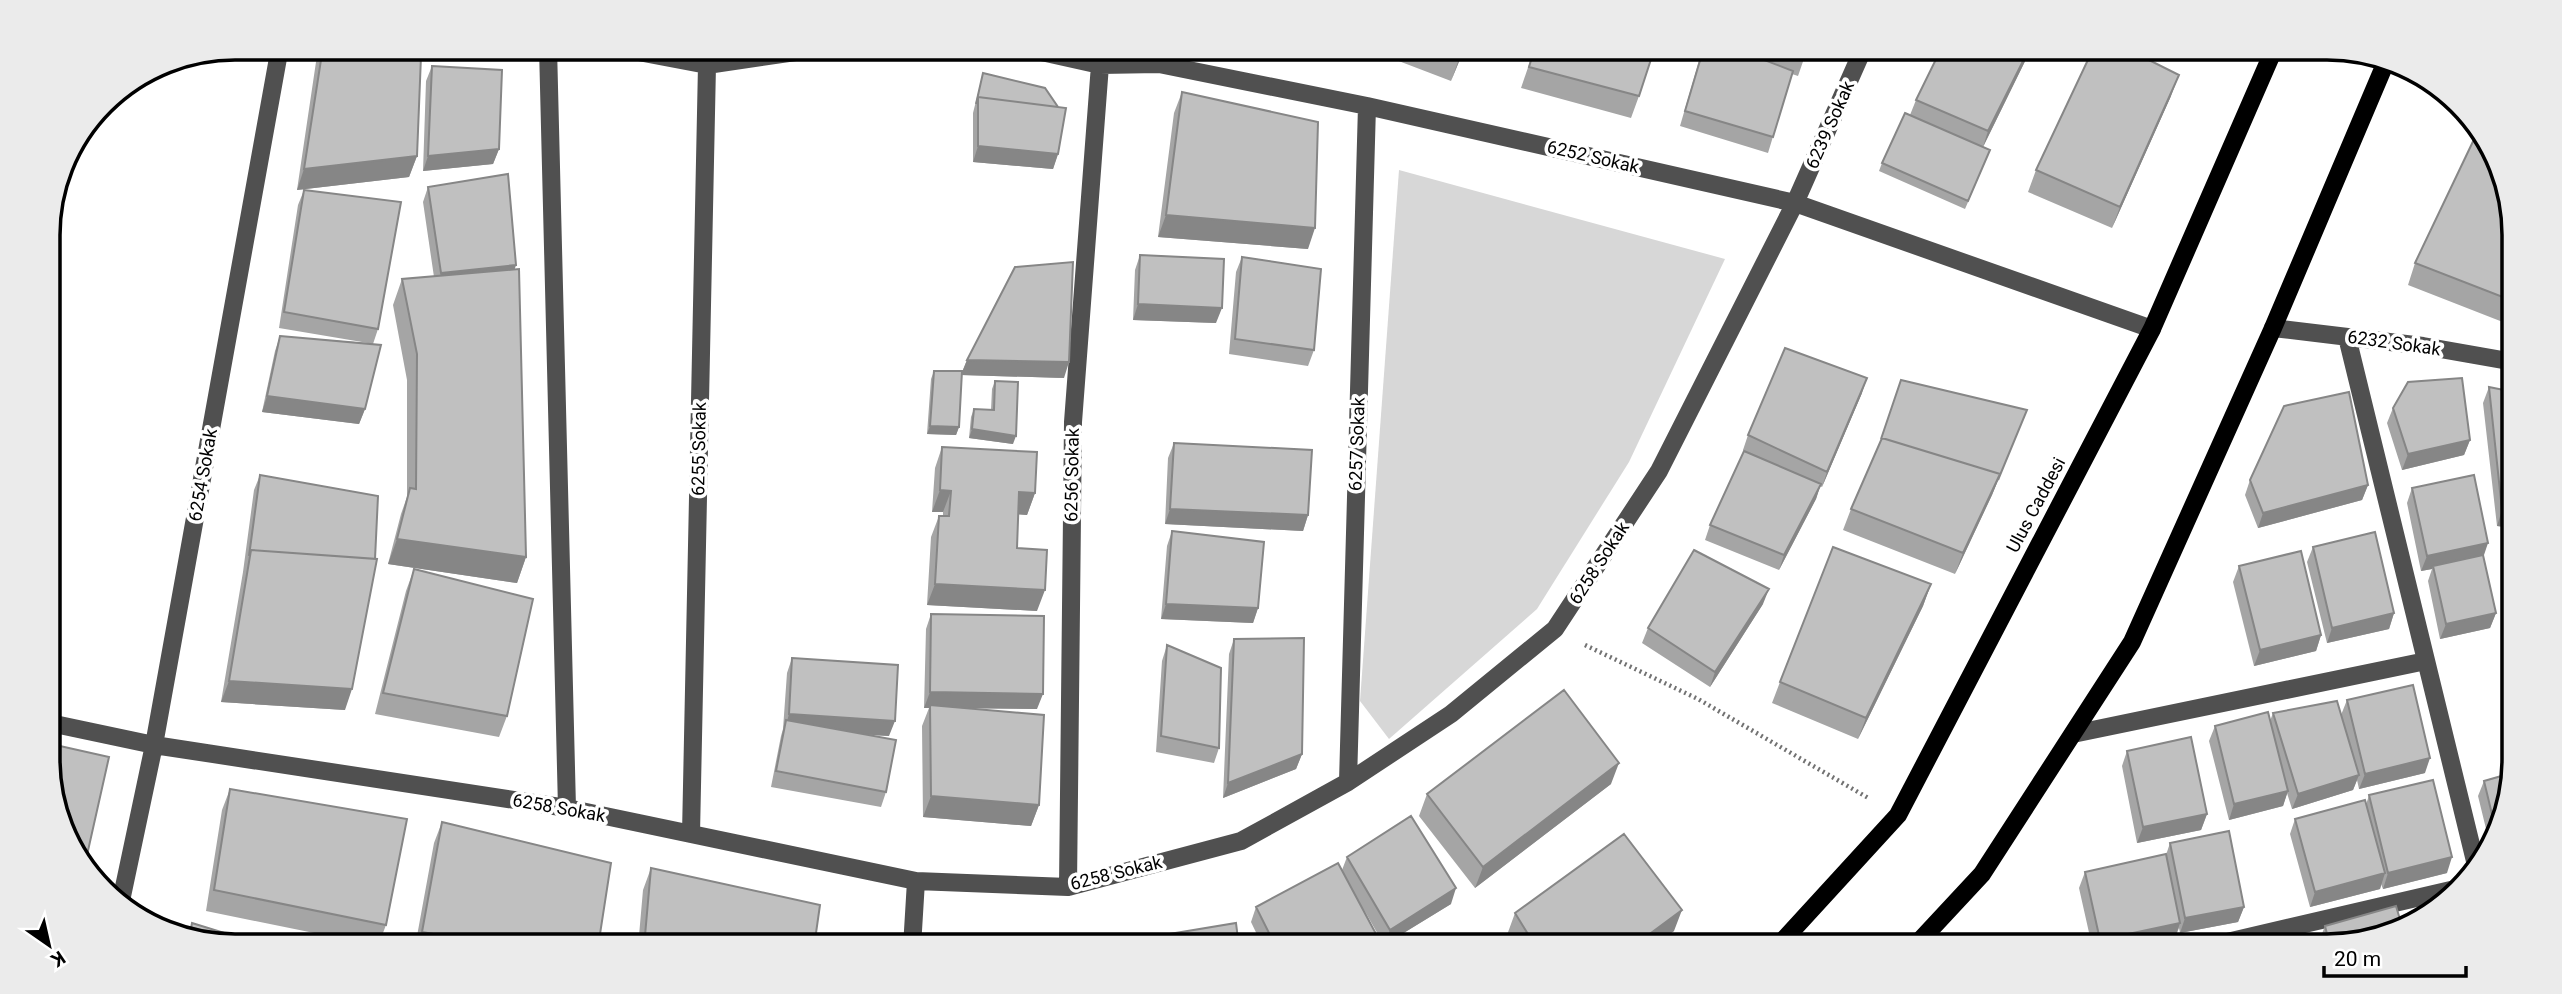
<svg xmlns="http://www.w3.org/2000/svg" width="2562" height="994" viewBox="0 0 2562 994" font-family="Roboto,sans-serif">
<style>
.green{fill:#d7d7d7}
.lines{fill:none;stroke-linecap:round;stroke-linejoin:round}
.path{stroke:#727272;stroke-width:4.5;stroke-dasharray:2 3.5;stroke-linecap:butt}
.minor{stroke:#505050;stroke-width:18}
.major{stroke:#000;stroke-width:18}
.wall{fill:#a5a5a5}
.shaded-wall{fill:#868686}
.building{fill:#c0c0c0;stroke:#868686;stroke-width:2}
.labels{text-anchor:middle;stroke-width:7;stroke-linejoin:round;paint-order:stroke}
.street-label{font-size:18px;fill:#000;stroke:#fff}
.rim{fill:none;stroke:#000;stroke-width:3.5}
</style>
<rect width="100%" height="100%" fill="#fff"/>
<path class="green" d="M1399,170L1725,259L1629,462L1537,609L1389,739L1360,701Z"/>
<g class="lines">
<path class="path" d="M1585,645L1698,699L1870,799"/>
<path class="minor" d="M548,47L567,808
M612,47L707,65L830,47
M1019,47L1100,65L1159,64L1367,106L1795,203L2152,329
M2273,328L2423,346L2514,362
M2347,337L2475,861
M50,723L154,745L567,808L916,881L1068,887L1241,841L1348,782L1451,714L1555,629L1659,471L1795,203L1864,47
M2073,734L2426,661
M1348,782L1367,106
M691,834L707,65
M1068,887L1073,422L1100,65
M121,901L154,745L280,47
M2210,946L2455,889
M912,947L916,881"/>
<path class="major" d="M1778,946L1898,815L2152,329L2275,47
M1915,946L1982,874L2132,642L2273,328L2388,57"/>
</g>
<path class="wall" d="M322,47H368L417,156L409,177L297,190L316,62Z
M1362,47H1465L1451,81Z
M1535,47L1639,96L1631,118L1521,88Z
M1703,47H1808L1798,76L1792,74L1768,153L1680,126Z
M1942,47H2032L1983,147L1987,158L1965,209L1879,171L1882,163L1910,115L1916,100Z
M432,66L499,149L493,164L423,171L426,81Z
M983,73L1058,154L1053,169L973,162V113Z
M1182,92L1308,249L1158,237L1174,113Z
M2171,96L2112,228L2028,192L2036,170Z
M428,187L515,270L526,557L517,583L388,564L401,514L407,497V380L393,305L402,279L434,277L423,202Z
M304,190L378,329L373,344L365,409L359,424L262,412L275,351L280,336L368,343L279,328L298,205Z
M2513,210V326L2408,285L2415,263Z
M1140,255L1216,323L1133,320L1135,270Z
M1242,257L1314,350L1308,366L1229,354L1236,272Z
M967,360L1064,378L962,375L959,427L956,435L927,434L931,379L934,371L962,372Z
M995,381L1013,444L969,438L971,417L974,409L991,410L992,389Z
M2489,387L2514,392V528L2497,526L2483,403Z
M1862,393L1822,487L1820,486L1816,499L1779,570L1705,540L1710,525L1747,452L1743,450L1748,435Z
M2393,408L2470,440L2464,455L2402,470L2387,423Z
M2021,425L1992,495L1955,574L1843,530L1851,509Z
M1174,443L1308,515L1303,531L1165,524L1168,458Z
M942,447L1035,493L1027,515L1018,514L1017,548L1037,611L927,605L931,537L939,516H943V512H932L935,468Z
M260,475L345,710L221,702L243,572L254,490Z
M2250,480L2368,485L2362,500L2258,528L2245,495Z
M2412,488L2483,556L2496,613L2490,628L2440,639L2428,581L2432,569L2421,571L2407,503Z
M1172,531L1258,608L1253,623L1161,619L1167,546Z
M2313,547L2394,613L2389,629L2327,643L2307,562Z
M2239,566L2321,635L2316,651L2254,666L2233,582Z
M414,569L507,716L499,737L375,714L406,591Z
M1931,584L1923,606L1858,739L1772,703L1780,682Z
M1763,604L1710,687L1642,643L1648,628Z
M931,614L1037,709L966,708L1039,805L1031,826L923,817L922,726L929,708H924L926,629Z
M1234,639L1302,754L1296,769L1223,798L1229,654Z
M1167,645L1219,748L1214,763L1156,752L1162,661Z
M792,658L889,736L868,735L886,792L881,807L771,787L781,736L783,729L787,673Z
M2347,700L2425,773L2359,789L2357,780L2353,790L2292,809L2287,793L2283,806L2229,820L2209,741L2215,726L2270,721L2273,713L2341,715Z
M2127,751L2207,814L2201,830L2137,843L2122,766Z
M2484,781L2505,820L2489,841L2478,796Z
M1611,784L1475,888L1419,816L1427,794Z
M230,789L386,925L378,946L206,911L222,810Z
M2369,795L2447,873L2383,889L2381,884L2380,889L2310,907L2290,834L2295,819L2366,805Z
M442,822L598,947H415L434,843Z
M2170,843L2244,907L2238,922L2180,933L2179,928L2175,938L2137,946H2092L2079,888L2085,872L2166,855Z
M1347,857L1451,904L1384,945L1363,908L1383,947H1263L1251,922L1256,907L1342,870Z
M651,868L814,947H638L643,890Z
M1515,913L1674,931L1653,946L1515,947L1507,935Z
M2325,926L2339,946H2320L2319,941Z"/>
<path class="shaded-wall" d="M1464,47H1465L1451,81L1459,59Z
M2030,47H2032L1983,147L1988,131Z
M2179,75L2171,96L2112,228L2120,207Z
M978,146L1058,154L1053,169L973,162Z
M499,149L493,164L423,171L428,156Z
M417,156L409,177L297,190L304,169Z
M1166,215L1315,228L1308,249L1158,237Z
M516,265L511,281L435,288L441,273Z
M1138,304L1222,308L1216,323L1133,320Z
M967,360L1069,362L1064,378L961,375Z
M1867,378L1862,393L1822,487L1827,472Z
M267,396L365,409L359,424L262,412Z
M2027,410L1992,495L1955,574L1963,553Z
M930,426L959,427L956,435L927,434Z
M972,429L1016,436L1013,444L969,438Z
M2470,440L2464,455L2402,470L2408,454Z
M1821,484L1816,499L1779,570L1784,555Z
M2368,485L2362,500L2258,528L2263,513Z
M940,490L951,491L943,512H932Z
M1019,492L1035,493L1027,515L1012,514Z
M1170,509L1308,515L1303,531L1165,524Z
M2502,510L2514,512V528L2497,526Z
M397,539L526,557L517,583L388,564Z
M2488,543L2483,558L2433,566L2432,569L2421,571L2427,556Z
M935,584L1045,590L1037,611L927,605Z
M1931,584L1923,606L1858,739L1866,718Z
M1769,589L1763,604L1710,687L1715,672Z
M1166,604L1258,608L1253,623L1161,619Z
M2394,613L2389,629L2327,643L2332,628Z
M2496,613L2490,628L2440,639L2446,624Z
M2321,635L2316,651L2254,666L2260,650Z
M229,681L352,689L345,710L221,702Z
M930,692L1043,694L1037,709L930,708V705L929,708H924Z
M789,714L895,721L889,736L785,729Z
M1302,754L1296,769L1223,798L1228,783Z
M2430,758L2425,773L2359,789L2365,774Z
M1619,763L1611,784L1475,888L1483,867Z
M2359,775L2353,790L2292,809L2298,794Z
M2288,791L2283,806L2229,820L2234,804Z
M931,796L1039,805L1031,826L923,817Z
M2207,814L2201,830L2137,843L2143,827Z
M2452,857L2447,873L2383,889L2388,873Z
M2385,873L2380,889L2310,907L2315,892Z
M1456,888L1451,904L1384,945L1390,930Z
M2244,907L2238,922L2180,933L2185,918Z
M1682,910L1674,931L1653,946L1632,947Z
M2180,923L2175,938L2137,946H2098L2100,940Z"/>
<path class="building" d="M323,47H368L421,56L417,156L304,169Z
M1427,47H1464L1459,59Z
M1535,47H1655L1639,96L1529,67Z
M1704,47H1730L1793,71L1773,137L1685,111Z
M1764,47H1808L1804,60Z
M1942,47H2030L1988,131L1916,100Z
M2094,47H2123L2179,75L2120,207L2036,170Z
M432,66L502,70L499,149L428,156Z
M983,73L1045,88L1058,107L978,97L976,104Z
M1182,92L1318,122L1315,228L1166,215Z
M978,97L1066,108L1058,154L978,146Z
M1905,113L1990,150L1968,201L1882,163Z
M2478,131L2513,210V301L2415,263Z
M508,174L516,265L441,273L428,187Z
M304,190L401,202L378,329L284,312Z
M1140,255L1224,259L1222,308L1138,304Z
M1242,257L1321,269L1314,350L1235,339Z
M1073,262L1069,362L967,360L1015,267Z
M519,269L526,557L397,539L410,488L416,489L417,354L402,279Z
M280,336L381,345L365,409L267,396Z
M1785,348L1867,378L1827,472L1748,435Z
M934,371H962L959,427L930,426Z
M2462,378L2470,440L2408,454L2393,408L2408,382Z
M1901,380L2027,410L1998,480L2000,474L1882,438L1881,439Z
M995,381L1018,382L1016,436L972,429L974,409L994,410Z
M2489,387L2514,392V512L2502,510Z
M2349,392L2368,485L2263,513L2250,480L2284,406Z
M1882,438L2000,474L1963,553L1851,509Z
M1174,443L1312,450L1308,515L1170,509Z
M942,447L1037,452L1035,493L1019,492L1017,548L1047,550L1045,590L935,584L939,516H949L951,491L940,490Z
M1744,451L1821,484L1784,555L1710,525Z
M260,475L378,496L375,559L251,550L249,556Z
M2474,475L2488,543L2427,556L2412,488Z
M1172,531L1264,542L1258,608L1166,604Z
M2375,532L2394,613L2332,628L2313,547Z
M1833,547L1931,584L1866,718L1780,682Z
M251,550L377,559L352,689L229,681Z
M1694,550L1769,589L1715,672L1648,628Z
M2301,551L2321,635L2260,650L2239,566Z
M2483,555L2496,613L2446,624L2433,566Z
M414,569L533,599L507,716L383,693Z
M931,614L1044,616L1043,694L930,692Z
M1304,638L1302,754L1228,783L1234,639Z
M1167,645L1221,668L1219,748L1161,736Z
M792,658L898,665L895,721L789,714Z
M2413,685L2430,758L2365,774L2347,700Z
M1564,690L1619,763L1483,867L1427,794Z
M2337,701L2359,775L2298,794L2273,713Z
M930,705L1044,715L1039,805L931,796Z
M2268,712L2288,791L2234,804L2215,726Z
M786,720L896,740L886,792L776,771Z
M2191,737L2207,814L2143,827L2127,751Z
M51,744L109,757L85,864H84L51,796Z
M2512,773L2505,820L2496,831L2484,781Z
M2433,780L2452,857L2388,873L2369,795Z
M230,789L407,819L386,925L214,890Z
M2365,800L2385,873L2315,892L2295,819Z
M1411,816L1456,888L1390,930L1347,857Z
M442,822L611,863L598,947H508L422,932Z
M2229,831L2244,907L2185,918L2170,843Z
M1624,834L1682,910L1632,947H1536L1515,913Z
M2166,854L2180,923L2100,940L2085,872Z
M1338,863L1383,947H1276L1256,907Z
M651,868L820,905L814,947H644Z
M2396,906L2401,923L2339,946H2330L2325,926Z
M192,923L270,947H234L189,939Z
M1236,923L1239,947H1091Z"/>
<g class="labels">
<g class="street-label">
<text transform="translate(1830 125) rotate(-66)" y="6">6239 Sokak</text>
<text transform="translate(1593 157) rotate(13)" y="6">6252 Sokak</text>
<text transform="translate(2394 343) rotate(8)" y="6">6232 Sokak</text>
<text transform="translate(1357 444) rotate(-88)" y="6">6257 Sokak</text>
<text transform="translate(699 449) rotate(-89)" y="6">6255 Sokak</text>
<text transform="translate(203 475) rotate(-80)" y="6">6254 Sokak</text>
<text transform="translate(1072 475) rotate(-89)" y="6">6256 Sokak</text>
<text transform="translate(2036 505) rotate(-62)" y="6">Ulus Caddesi</text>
<text transform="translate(1599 563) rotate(-57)" y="6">6258 Sokak</text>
<text transform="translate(559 808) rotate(10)" y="6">6258 Sokak</text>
<text transform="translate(1116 873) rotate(-14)" y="6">6258 Sokak</text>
</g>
</g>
<path d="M0 0H2562V994H0ZM235 60H2327A175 175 0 0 1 2502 235V759A175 175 0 0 1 2327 934H235A175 175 0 0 1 60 759V235A175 175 0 0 1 235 60Z" fill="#ebebeb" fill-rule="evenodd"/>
<path class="rim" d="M235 60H2327A175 175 0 0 1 2502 235V759A175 175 0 0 1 2327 934H235A175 175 0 0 1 60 759V235A175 175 0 0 1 235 60Z"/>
<g transform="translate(49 945) rotate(146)" stroke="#ffffff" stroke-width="5" paint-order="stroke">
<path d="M0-5L12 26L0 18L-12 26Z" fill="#000000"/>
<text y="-10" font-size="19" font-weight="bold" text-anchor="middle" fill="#000000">K</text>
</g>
<path d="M2324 966v10h142v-10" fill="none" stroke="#000000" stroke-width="3.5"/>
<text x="2334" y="966" font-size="21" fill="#000000" stroke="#ffffff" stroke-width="5" paint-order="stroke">20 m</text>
</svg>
